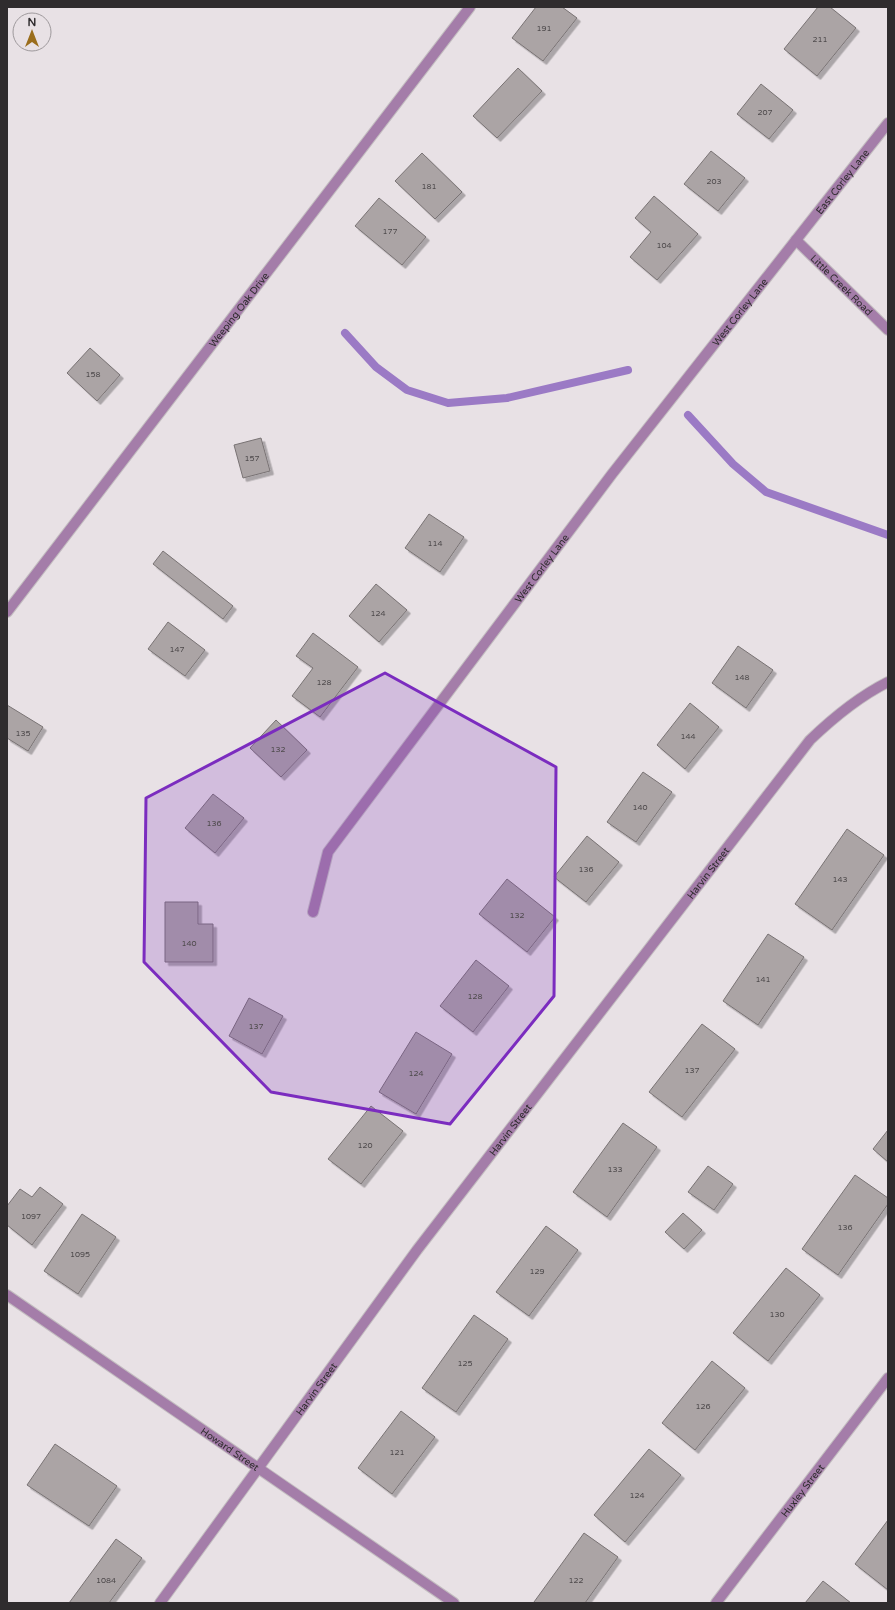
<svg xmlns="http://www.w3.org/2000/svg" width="895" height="1610" viewBox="0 0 895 1610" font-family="'Varela Round',sans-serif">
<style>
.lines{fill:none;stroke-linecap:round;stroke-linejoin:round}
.stream{stroke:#9b7ac5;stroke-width:8}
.building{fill:#aba4a5;stroke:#797374;filter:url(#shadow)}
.minor-casing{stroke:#c3bdc0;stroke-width:12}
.minor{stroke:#a47da9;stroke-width:10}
.marked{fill:#7b2cbf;fill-opacity:0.2;stroke:#7b2cbf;stroke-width:3;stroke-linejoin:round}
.labels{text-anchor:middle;stroke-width:3.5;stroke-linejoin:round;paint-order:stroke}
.number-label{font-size:8px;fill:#4e4a4c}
.street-label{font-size:10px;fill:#2f2c2e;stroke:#e8e1e5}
</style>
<defs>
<filter id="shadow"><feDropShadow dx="3.5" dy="3.5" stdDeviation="0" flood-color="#0004"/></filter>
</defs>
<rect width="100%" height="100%" fill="#e8e1e5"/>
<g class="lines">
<path class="stream" d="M345,333L376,367L407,390L448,403L507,398L628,370
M688,415L733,464L766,492L888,535"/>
</g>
<path class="building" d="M536,7H562L577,18L543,61L512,38Z
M818,7H830L856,28L817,76L784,49Z
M518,68L542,91L497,138L473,116Z
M761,84L793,110L769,139L737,114Z
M711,151L745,178L718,211L684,184Z
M422,153L462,192L435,219L395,181Z
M654,196L698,234L657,280L630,257L651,232L635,218Z
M379,198L426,237L402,265L355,226Z
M90,348L120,375L97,401L67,373Z
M261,438L270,471L243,478L234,445Z
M429,514L464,537L440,572L405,548Z
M163,551L233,606L223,619L153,564Z
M376,584L407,610L379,642L349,616Z
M168,622L205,650L185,676L148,649Z
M313,633L358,667L320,717L292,696L313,668L296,656Z
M738,646L773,670L746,708L712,683Z
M690,703L719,727L685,769L657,745Z
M7,705L43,727L28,751L7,738Z
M276,720L307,750L281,777L250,748Z
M643,772L672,792L636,842L607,822Z
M213,794L244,818L215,853L185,828Z
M847,829L884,855L832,930L795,904Z
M587,836L619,862L586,902L554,877Z
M507,879L555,917L527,952L479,914Z
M165,902H198V924H213V962H165Z
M768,934L804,957L758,1025L723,1001Z
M476,960L509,986L473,1032L440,1006Z
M249,998L283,1016L262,1054L229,1036Z
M702,1024L735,1049L682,1117L649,1092Z
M416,1032L452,1054L416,1114L379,1092Z
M371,1106L403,1131L361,1184L328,1159Z
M623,1123L657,1147L607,1217L573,1192Z
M888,1130V1162L873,1149Z
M708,1166L733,1184L714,1210L688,1192Z
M855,1175L888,1198V1204L838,1275L802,1249Z
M40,1187L63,1204L32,1245L7,1225V1206L20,1189L32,1197Z
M683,1213L702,1230L684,1249L665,1232Z
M82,1214L116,1237L78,1294L44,1271Z
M546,1226L578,1250L529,1316L496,1292Z
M786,1268L820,1295L768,1361L733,1333Z
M474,1315L508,1339L456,1412L422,1388Z
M712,1361L745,1388L695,1450L662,1423Z
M401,1411L435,1437L392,1494L358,1468Z
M55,1444L117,1486L89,1526L27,1485Z
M649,1449L681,1475L625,1542L594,1515Z
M888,1520V1590L855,1564Z
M584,1533L618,1557L585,1603H535L534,1602Z
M116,1539L142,1558L109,1603H69Z
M823,1581L851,1603H805Z"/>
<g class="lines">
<g class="minor-casing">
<g id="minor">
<path id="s1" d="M796,240L888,330"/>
<path id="s2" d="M7,612L470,7"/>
<path id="s3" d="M313,912L328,852L612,474L888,123"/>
<path id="s4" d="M7,1295L454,1603"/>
<path id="s5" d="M160,1603L417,1250L810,740C834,717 858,697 888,682"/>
<path id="s6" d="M716,1603L888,1378"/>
</g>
</g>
<use href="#minor" class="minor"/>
</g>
<path class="marked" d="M385,673L556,767L554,996L450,1124L271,1092L144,962L146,798Z"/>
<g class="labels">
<g class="number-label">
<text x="544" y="31">191</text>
<text x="820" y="42">211</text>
<text x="765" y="115">207</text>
<text x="714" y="184">203</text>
<text x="429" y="189">181</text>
<text x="390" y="234">177</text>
<text x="664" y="248">104</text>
<text x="93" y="377">158</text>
<text x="252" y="461">157</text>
<text x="435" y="546">114</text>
<text x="378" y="616">124</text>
<text x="177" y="652">147</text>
<text x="742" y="680">148</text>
<text x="324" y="685">128</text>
<text x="23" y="736">135</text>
<text x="688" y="739">144</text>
<text x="278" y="752">132</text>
<text x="640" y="810">140</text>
<text x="214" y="826">136</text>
<text x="586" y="872">136</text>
<text x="840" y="882">143</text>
<text x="517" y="918">132</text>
<text x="189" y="946">140</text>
<text x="763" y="982">141</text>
<text x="475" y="999">128</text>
<text x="256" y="1029">137</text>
<text x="692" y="1073">137</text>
<text x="416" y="1076">124</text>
<text x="365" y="1148">120</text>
<text x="615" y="1172">133</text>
<text x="31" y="1219">1097</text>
<text x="845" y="1230">136</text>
<text x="80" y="1257">1095</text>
<text x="537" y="1274">129</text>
<text x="777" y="1317">130</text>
<text x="465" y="1366">125</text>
<text x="703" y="1409">126</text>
<text x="397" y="1455">121</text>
<text x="637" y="1498">124</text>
<text x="106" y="1583">1084</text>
<text x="576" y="1583">122</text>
</g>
<g class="street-label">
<text dy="4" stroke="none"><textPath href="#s3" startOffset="907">East Corley Lane</textPath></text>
<text dy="4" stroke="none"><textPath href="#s1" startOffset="64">Little Creek Road</textPath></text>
<text dy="4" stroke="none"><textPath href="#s2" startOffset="381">Weeping Oak Drive</textPath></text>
<text dy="4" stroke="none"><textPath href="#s3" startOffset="741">West Corley Lane</textPath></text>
<text dy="4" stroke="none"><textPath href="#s3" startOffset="417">West Corley Lane</textPath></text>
<text dy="4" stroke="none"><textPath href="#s5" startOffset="913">Harvin Street</textPath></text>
<text dy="4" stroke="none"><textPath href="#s5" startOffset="589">Harvin Street</textPath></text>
<text dy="4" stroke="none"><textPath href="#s5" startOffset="265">Harvin Street</textPath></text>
<text dy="4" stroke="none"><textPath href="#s4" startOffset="271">Howard Street</textPath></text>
<text dy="4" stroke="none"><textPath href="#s6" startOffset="142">Huxley Street</textPath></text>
</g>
</g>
<rect width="895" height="1610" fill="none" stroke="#2f2c2e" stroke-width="16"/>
<g transform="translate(32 32)"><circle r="19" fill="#e8e1e5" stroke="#9e999c"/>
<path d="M0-3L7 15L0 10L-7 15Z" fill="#9a6d1c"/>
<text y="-6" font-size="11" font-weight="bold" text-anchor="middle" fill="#2f2c2e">N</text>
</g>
</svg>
